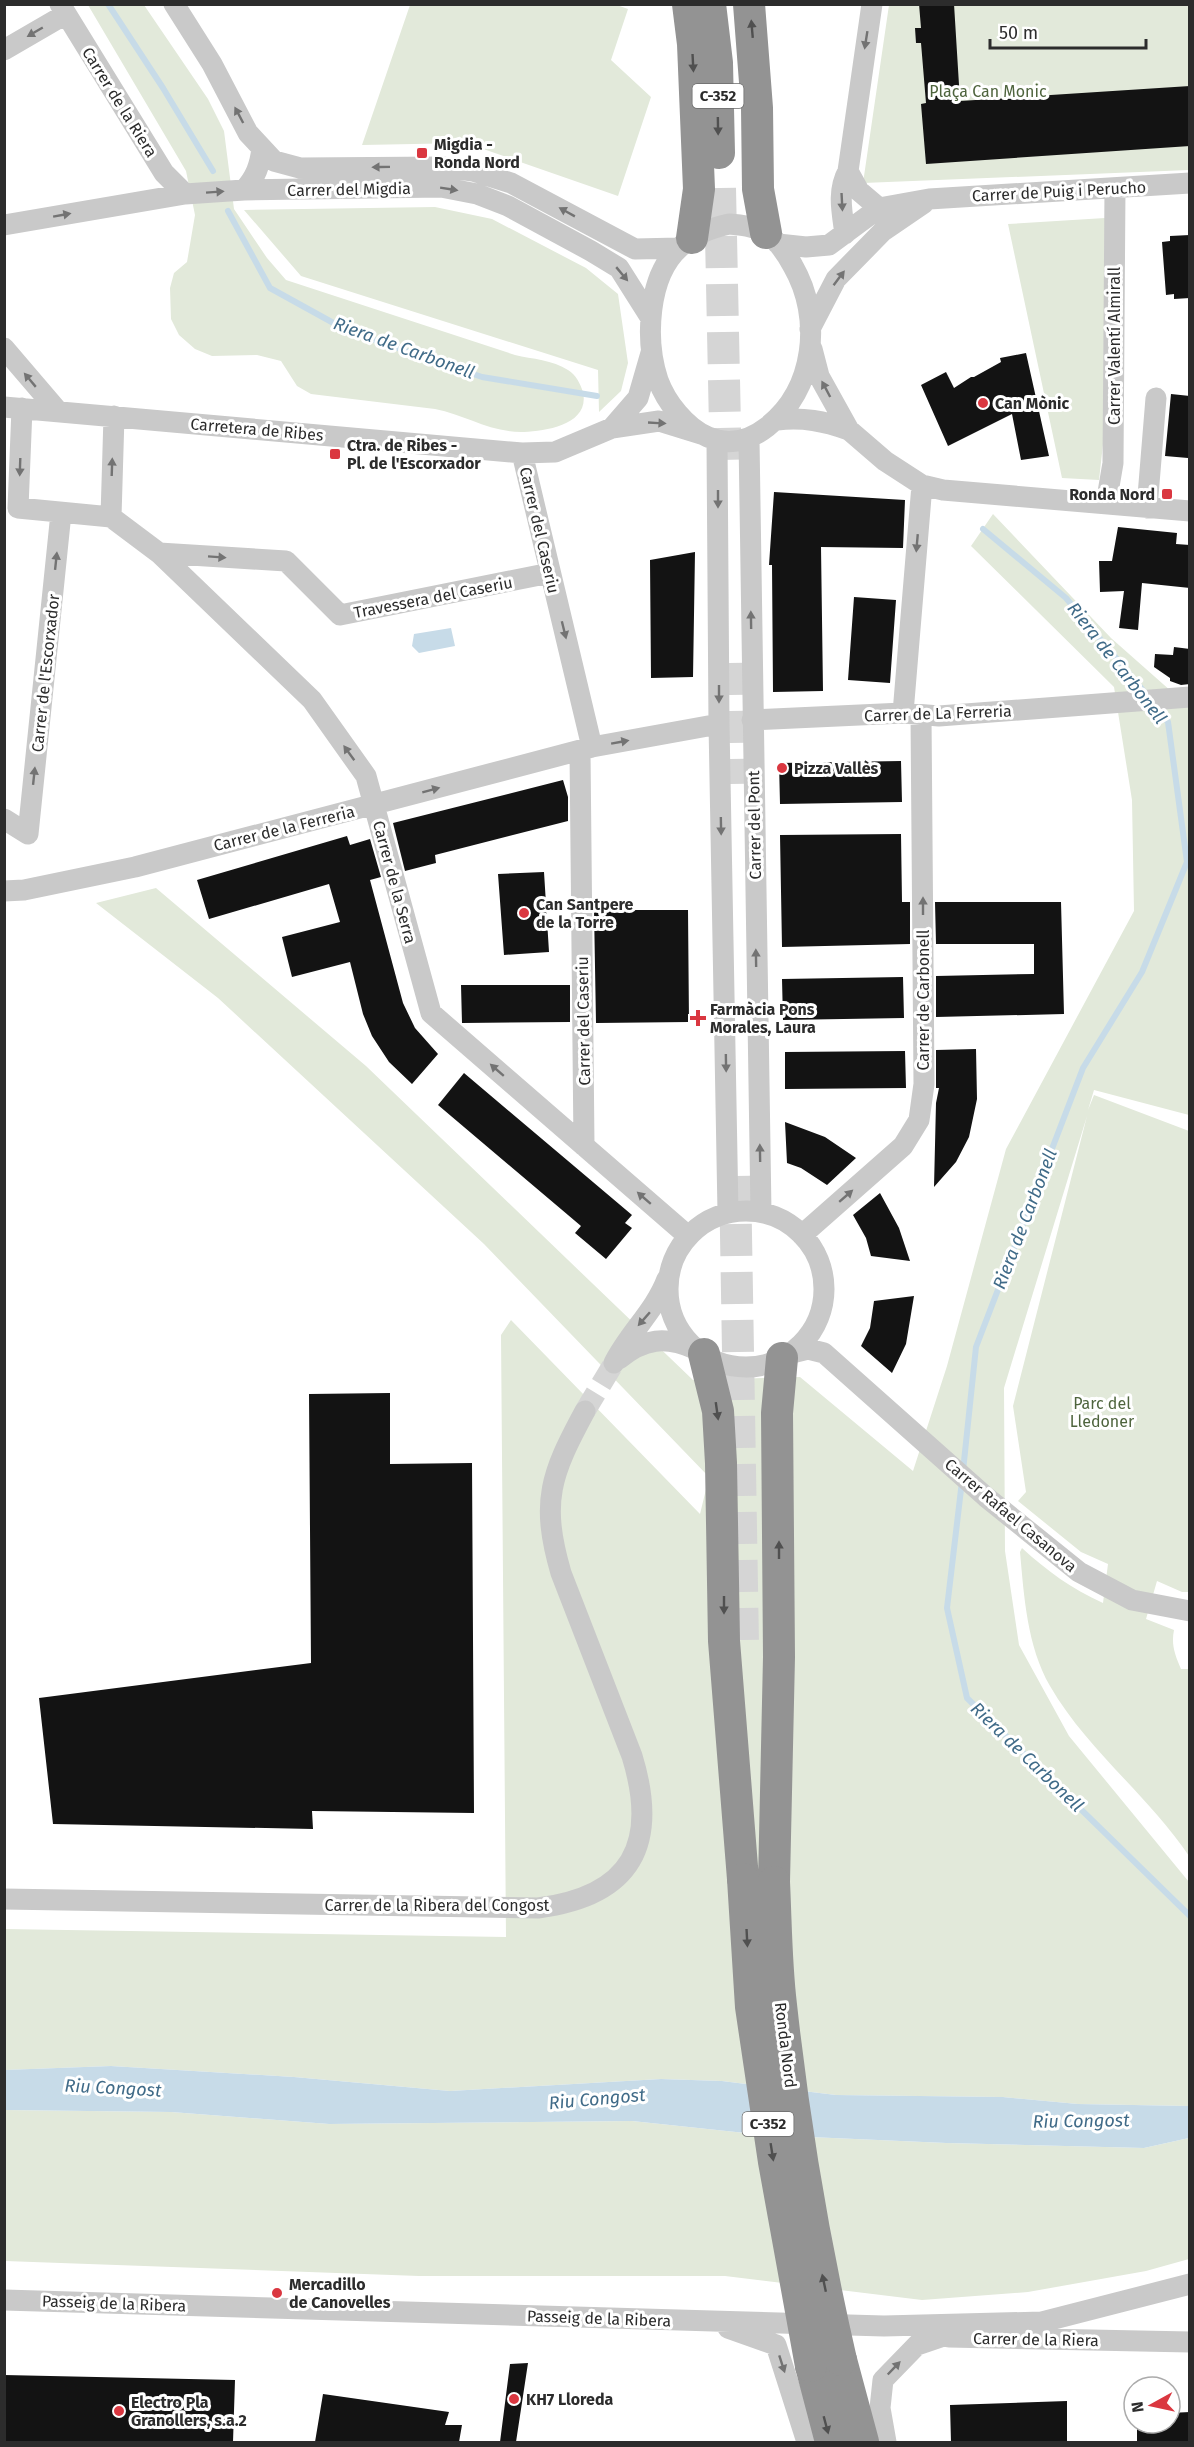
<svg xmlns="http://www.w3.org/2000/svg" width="1194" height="2447" viewBox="0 0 1194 2447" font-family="'Fira Sans',sans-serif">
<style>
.green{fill:#e2e9da}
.water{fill:#c7dbe8}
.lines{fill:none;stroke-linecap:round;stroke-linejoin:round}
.stream{stroke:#c7dbe8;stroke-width:6}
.building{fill:#131313}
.minor-tunnel{stroke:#d5d5d5;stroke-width:21;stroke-dasharray:21 10;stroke-linecap:butt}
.highway-tunnel{stroke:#d5d5d5;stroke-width:32;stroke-dasharray:32 16;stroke-linecap:butt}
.minor{stroke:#c9c9c9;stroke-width:21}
.highway{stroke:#939393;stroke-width:32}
.highway-bridge{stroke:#939393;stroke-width:32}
.oneway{fill:#505050}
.oneway2{fill:#737373}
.poi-dot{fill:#da3740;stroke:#fff;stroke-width:2}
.labels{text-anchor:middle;stroke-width:6;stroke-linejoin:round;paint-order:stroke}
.shield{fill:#fff;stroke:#6b6b6b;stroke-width:1.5}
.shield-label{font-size:15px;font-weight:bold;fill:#2c2c2c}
.park-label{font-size:16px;fill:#4e643d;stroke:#fff}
.street-label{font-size:16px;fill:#2c2c2c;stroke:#fff}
.poi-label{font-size:16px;font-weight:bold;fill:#2c2c2c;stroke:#fff;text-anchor:start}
.water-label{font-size:18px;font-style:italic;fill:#406b88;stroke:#fff}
</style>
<rect width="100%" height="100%" fill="#fff"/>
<path class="green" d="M614,4L628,9L611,60L651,97L618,196L466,143L362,145L410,5Z
M88,5H144L208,99L224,131L234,209L267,258L286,280L515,355C532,359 553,360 568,370C576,375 580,383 583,392C590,424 548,431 524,432C491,433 466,415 435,409L311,394L297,386L281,361L257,355L212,356L195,349L179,335L171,319L170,288L174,273L187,262L195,215L186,171Z
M889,5H1189V170L863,183Z
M435,207L492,219L586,268L618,294L628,363L621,391L599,412L598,370L301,276L244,210Z
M1105,218L1103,444L1099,480L1062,478L1008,224Z
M993,514L1111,638L1189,707V1115L1094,1090L1088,1110L1094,1095L1189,1131V1592H1182L1157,1581L1146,1619L1174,1630C1171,1645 1175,1655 1181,1669H1189V1856C1148,1795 1087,1750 1050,1686C1027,1646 1024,1596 1020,1552L1022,1548C1047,1571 1072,1589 1103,1603L1108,1564L1081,1552L1018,1501L1026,1492L1013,1406L1087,1116L1004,1388L1005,1551L1019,1645L1069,1736L1189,1882V2106L1078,2104L1003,2097L836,2095L722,2081L661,2079L450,2091L294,2077L111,2066L5,2070L4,1929L506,1937L501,1335L511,1320L700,1514L709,1477L484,1244L218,998L96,903L156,888L366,1066L693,1380L800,1377L913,1471L947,1366L1006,1149L1134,911L1132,800L1114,687L971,546Z
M5,2110L171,2112L329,2124L632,2121L764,2135L946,2143L1144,2148L1189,2138V2259L1146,2271L1028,2292L922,2300L725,2276H419L5,2261Z"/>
<path class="water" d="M451,628L455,646L419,653L412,646L414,634Z
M111,2066L294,2077L450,2091L661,2079L722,2081L836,2095L1003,2097L1078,2104L1189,2106V2138L1144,2148L946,2143L764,2135L632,2121L329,2124L171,2112L5,2110L4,2070Z"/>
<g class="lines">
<path class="stream" d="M108,4L163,88L213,171
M228,211L270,288L348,331L482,377L597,396
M983,529L1066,598L1146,694
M963,1471L976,1347L1083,1068L1142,972L1187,862L1168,722L1154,705
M962,1481L947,1608L967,1698L1190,1916"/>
</g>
<path class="building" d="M919,4H954L960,101L1190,86V146L926,164L921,104L926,103L921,43H916L915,28H921Z
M1190,235V298L1174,299V294L1166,295L1162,242L1170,241V236Z
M1026,353L1049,456L1021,460L1012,414L948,446L921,385L946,372L954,388L971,377H974L1001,362L1000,358Z
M1171,394L1190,396L1188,458L1165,456Z
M774,492L905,500L903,548L821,547L823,691L773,692L772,565H769Z
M1118,527L1177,533L1176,544L1190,545V588L1142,583L1138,630L1119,628L1124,591L1100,592L1099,561H1112Z
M695,552L693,677L651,678L650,560Z
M854,597L896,600L890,683L848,680Z
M1174,647L1190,649V684L1181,685L1170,681V678L1154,667L1155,654L1173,655Z
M901,761L902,802L780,804L779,763Z
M563,780L568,797V821L435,855L436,863L405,871L393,823Z
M901,834L902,902H910V944L782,947L780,835Z
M347,836L350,845L370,839L381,877L370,880L403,1003L415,1028L438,1054L412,1084L389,1062L372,1036L363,1014L350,962L292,977L282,937L340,922L329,884L209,919L197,880Z
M544,872L549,952L504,955L498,874Z
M935,902H1061L1064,1014L936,1017V976L1034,974V944H936Z
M594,910H688L689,1022L596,1023Z
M903,977L904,1018L783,1020L782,979Z
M461,985H570V1022L462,1023Z
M976,1049L977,1099L969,1137L956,1162L934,1187L936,1103L939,1088H936V1050Z
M905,1051L906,1088L785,1089V1052Z
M464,1073L632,1215L625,1223L632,1228L606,1259L575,1233L581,1226L438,1105Z
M785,1122L825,1137L856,1158L827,1185L801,1168L787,1163Z
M880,1193L899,1228L910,1261L871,1256L866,1238L853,1215Z
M914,1296L906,1344L892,1373L861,1346L870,1328L874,1301Z
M390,1393V1464L472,1463L474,1813L312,1811L313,1829L53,1824L39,1698L311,1663L309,1394Z
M528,2363L516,2442H500L510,2364Z
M4,2375L235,2380L233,2442H4Z
M323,2394L449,2412L445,2425H462L459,2442H315Z
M1067,2401V2442H951L950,2405Z
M1190,2412V2442H1137V2423H1170V2413Z"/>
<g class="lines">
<path class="minor-tunnel" d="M585,1411L614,1363"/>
<path class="highway-tunnel" d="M720,188L726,475
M729,663L730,784
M735,1176L743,1645"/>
<path class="minor" d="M60,4L164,173L185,194
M174,4L212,64L248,133L274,161L300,168L443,167L473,171L511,183L635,249L679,248
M4,50L66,14
M848,171L859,191L879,208
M244,190C256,177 260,165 262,148
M729,224C741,225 753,226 764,232C777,239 786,253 793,266C823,318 815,390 767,427C749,441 729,446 708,437C686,428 666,402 658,380C645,341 647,276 680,247C694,234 711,228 729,224Z
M4,225L185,194L244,190L441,187L477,194L508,206L591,251L619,268L650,317
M845,234C842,212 837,191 848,171L872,4
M778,244L806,247L829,245L879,208L929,199L1190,183
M810,329L836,279L883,231L924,203
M4,348L57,410
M812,349L819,376L849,430L885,461L922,485L943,490L1190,511
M4,407L522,453L555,452L612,428L659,421L701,434
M22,408L18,508L111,517L159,553L312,700L366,776L431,1013L688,1236
M777,420C803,417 824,421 849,430
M612,428L638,398L651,353
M749,439L761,1212
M717,441L719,724L728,1212
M522,453L592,747
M1106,504L1113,463L1115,188
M1147,508L1156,398
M111,517L114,416
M159,553L286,561L340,615L550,573
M903,713L922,485
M752,720L903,713L939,716L1190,697
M580,751L584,1146
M4,819L28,834L61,513
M4,891L24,890L135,867L592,747L719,724
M668 1289a78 78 0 1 1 156 0a78 78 0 1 1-156 0Z
M802,1235L903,1146L919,1120L924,1084L921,715
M788,1354L808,1349L824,1353L986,1497L1079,1572L1132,1600L1190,1611
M619,1359C644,1338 666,1336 695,1349
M614,1363C629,1333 655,1311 667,1279
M4,1899L538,1908C632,1896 659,1844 632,1756L561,1573C540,1501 551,1474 585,1411
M4,2300L884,2326L1042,2322L1190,2284
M728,2328L776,2345L807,2442
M949,2337L1190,2342
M886,2442L880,2408L883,2380L917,2345L958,2331"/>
<path class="highway" d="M688,4L693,44L699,189L692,238
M710,4L717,63L719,153
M749,4L757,108L758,189L766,233
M704,1354L718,1411L721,1463L724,1641L743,1879
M774,1882L779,1657L777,1413L782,1358
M841,2360L863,2442
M811,2366L831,2442"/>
<path class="highway-bridge" d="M743,1879L751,2007L774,2162L811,2366
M774,1882C776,1923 776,1964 781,2005C794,2124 814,2243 841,2360"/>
</g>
<defs><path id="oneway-solid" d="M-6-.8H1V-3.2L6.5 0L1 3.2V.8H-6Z" transform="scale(1.5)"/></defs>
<g class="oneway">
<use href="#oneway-solid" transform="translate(752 29) rotate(-95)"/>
<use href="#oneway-solid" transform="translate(693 63) rotate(87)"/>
<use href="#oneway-solid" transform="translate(718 126) rotate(89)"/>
<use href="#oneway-solid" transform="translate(717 1411) rotate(82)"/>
<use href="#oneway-solid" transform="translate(779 1550) rotate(-90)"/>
<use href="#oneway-solid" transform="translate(724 1605) rotate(90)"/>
<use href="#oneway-solid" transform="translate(747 1938) rotate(87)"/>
<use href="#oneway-solid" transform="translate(772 2152) rotate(81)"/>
<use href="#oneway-solid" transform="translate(824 2283) rotate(-102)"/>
<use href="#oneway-solid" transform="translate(826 2425) rotate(75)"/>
</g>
<g class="oneway2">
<use href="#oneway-solid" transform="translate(35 32) rotate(150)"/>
<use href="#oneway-solid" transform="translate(866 40) rotate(99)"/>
<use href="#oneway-solid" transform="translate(239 115) rotate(-118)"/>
<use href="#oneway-solid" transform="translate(381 167) rotate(179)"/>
<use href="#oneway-solid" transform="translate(449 189) rotate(9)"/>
<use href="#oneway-solid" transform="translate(215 192) rotate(-4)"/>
<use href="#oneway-solid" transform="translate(842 202) rotate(87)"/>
<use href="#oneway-solid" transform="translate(567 212) rotate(-151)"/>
<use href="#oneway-solid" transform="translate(62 215) rotate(-10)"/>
<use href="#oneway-solid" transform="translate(622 274) rotate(50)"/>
<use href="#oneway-solid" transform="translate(839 278) rotate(-53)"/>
<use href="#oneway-solid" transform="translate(30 380) rotate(-130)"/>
<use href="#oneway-solid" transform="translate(826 389) rotate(-118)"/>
<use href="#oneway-solid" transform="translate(657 423) rotate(3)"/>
<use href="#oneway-solid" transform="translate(20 467) rotate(92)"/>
<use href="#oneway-solid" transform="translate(112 467) rotate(-88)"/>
<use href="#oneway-solid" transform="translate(718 499) rotate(90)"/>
<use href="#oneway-solid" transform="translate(917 543) rotate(95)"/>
<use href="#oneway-solid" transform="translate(217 557) rotate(4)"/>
<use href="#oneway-solid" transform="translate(56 561) rotate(-84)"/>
<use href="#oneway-solid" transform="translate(751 620) rotate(-91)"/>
<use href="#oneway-solid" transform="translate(564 630) rotate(76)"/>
<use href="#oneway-solid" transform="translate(719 694) rotate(90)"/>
<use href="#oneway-solid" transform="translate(620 742) rotate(-10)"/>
<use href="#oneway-solid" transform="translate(349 753) rotate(-126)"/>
<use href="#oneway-solid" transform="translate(34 776) rotate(-84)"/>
<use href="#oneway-solid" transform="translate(431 790) rotate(-15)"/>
<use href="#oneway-solid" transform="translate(721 826) rotate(89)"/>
<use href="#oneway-solid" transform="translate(923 906) rotate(-90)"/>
<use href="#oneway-solid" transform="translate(756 958) rotate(-91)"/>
<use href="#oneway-solid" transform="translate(726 1063) rotate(89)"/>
<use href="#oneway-solid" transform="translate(497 1070) rotate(-139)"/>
<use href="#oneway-solid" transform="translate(760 1153) rotate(-91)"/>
<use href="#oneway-solid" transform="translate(846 1196) rotate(-41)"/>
<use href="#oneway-solid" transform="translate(644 1198) rotate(-139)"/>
<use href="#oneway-solid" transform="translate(644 1319) rotate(131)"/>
<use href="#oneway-solid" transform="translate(782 2364) rotate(72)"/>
<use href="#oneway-solid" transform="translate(894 2368) rotate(-46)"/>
</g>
<g class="poi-dot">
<rect x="416" y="147" width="12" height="12" rx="3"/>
<circle cx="983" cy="403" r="6"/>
<rect x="329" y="448" width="12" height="12" rx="3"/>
<rect x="1161" y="488" width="12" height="12" rx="3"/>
<circle cx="782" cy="768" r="6"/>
<circle cx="524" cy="913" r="6"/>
<path d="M695 1009h6v6h6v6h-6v6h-6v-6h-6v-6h6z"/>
<circle cx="277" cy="2293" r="6"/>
<circle cx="514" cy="2399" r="6"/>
<circle cx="119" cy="2411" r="6"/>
</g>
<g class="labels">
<g class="shield">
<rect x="692.5" y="84" width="51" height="24" rx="4.5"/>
<rect x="742.5" y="2112" width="51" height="24" rx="4.5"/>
</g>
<g class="shield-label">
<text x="718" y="101">C-352</text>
<text x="768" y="2129">C-352</text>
</g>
<g class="park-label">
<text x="988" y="97">Plaça Can Monic</text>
<text x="1102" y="1409">Parc del<tspan x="1102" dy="18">Lledoner</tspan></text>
</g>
<g class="street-label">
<text transform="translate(120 102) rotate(58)" y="6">Carrer de la Riera</text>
<text transform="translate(349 189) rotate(-1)" y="6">Carrer del Migdia</text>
<text transform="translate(1059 191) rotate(-3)" y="6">Carrer de Puig i Perucho</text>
<text transform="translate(1114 346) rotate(-90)" y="6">Carrer Valentí Almirall</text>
<text transform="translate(257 429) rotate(5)" y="6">Carretera de Ribes</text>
<text transform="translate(540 530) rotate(77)" y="6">Carrer del Caseriu</text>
<text transform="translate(433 597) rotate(-11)" y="6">Travessera del Caseriu</text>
<text transform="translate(45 673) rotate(-84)" y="6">Carrer de l'Escorxador</text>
<text transform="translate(938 713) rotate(-2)" y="6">Carrer de La Ferreria</text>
<text transform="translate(754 825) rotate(-91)" y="6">Carrer del Pont</text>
<text transform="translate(284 828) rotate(-14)" y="6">Carrer de la Ferreria</text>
<text transform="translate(395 882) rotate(75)" y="6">Carrer de la Serra</text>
<text transform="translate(923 1000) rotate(-90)" y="6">Carrer de Carbonell</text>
<text transform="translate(583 1021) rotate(-91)" y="6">Carrer del Caseriu</text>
<text transform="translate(1011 1515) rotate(40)" y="6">Carrer Rafael Casanova</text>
<text x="437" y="1911">Carrer de la Ribera del Congost</text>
<text transform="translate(786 2045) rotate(83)" y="6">Ronda Nord</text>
<text transform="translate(114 2303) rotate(2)" y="6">Passeig de la Ribera</text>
<text transform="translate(599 2318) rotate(2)" y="6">Passeig de la Ribera</text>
<text transform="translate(1036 2339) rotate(1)" y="6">Carrer de la Riera</text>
</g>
<g class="poi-label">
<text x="434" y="150">Migdia -<tspan x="434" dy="18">Ronda Nord</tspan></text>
<text x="995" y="409">Can Mònic</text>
<text x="347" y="451">Ctra. de Ribes -<tspan x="347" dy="18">Pl. de l'Escorxador</tspan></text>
<text x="1155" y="500" text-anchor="end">Ronda Nord</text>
<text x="794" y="774">Pizza Vallès</text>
<text x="536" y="910">Can Santpere<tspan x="536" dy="18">de la Torre</tspan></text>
<text x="710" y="1015">Farmàcia Pons<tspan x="710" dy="18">Morales, Laura</tspan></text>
<text x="289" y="2290">Mercadillo<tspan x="289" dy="18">de Canovelles</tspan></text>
<text x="526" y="2405">KH7 Lloreda</text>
<text x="131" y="2408">Electro Pla<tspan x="131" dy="18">Granollers, s.a.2</tspan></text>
</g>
<g class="water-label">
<text transform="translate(404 348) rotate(20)" y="6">Riera de Carbonell</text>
<text transform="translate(1117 663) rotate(52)" y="6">Riera de Carbonell</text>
<text transform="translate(1025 1219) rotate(-69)" y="6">Riera de Carbonell</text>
<text transform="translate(1027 1757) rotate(44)" y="6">Riera de Carbonell</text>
<text transform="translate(113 2088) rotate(3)" y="6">Riu Congost</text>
<text transform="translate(597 2099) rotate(-5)" y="6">Riu Congost</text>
<text transform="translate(1081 2121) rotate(-1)" y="6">Riu Congost</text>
</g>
</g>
<rect width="1194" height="2447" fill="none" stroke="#2c2c2c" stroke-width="12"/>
<g transform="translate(1152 2405) rotate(262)"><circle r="28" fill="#ffffff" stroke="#ababab" stroke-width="1.5"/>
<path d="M0-4.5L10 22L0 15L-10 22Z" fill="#da3740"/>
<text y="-9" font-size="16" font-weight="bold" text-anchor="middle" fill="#2c2c2c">N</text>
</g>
<path d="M990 39v9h156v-9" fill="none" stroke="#2c2c2c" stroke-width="3"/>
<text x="999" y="39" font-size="18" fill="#2c2c2c" stroke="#ffffff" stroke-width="4.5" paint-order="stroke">50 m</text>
</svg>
